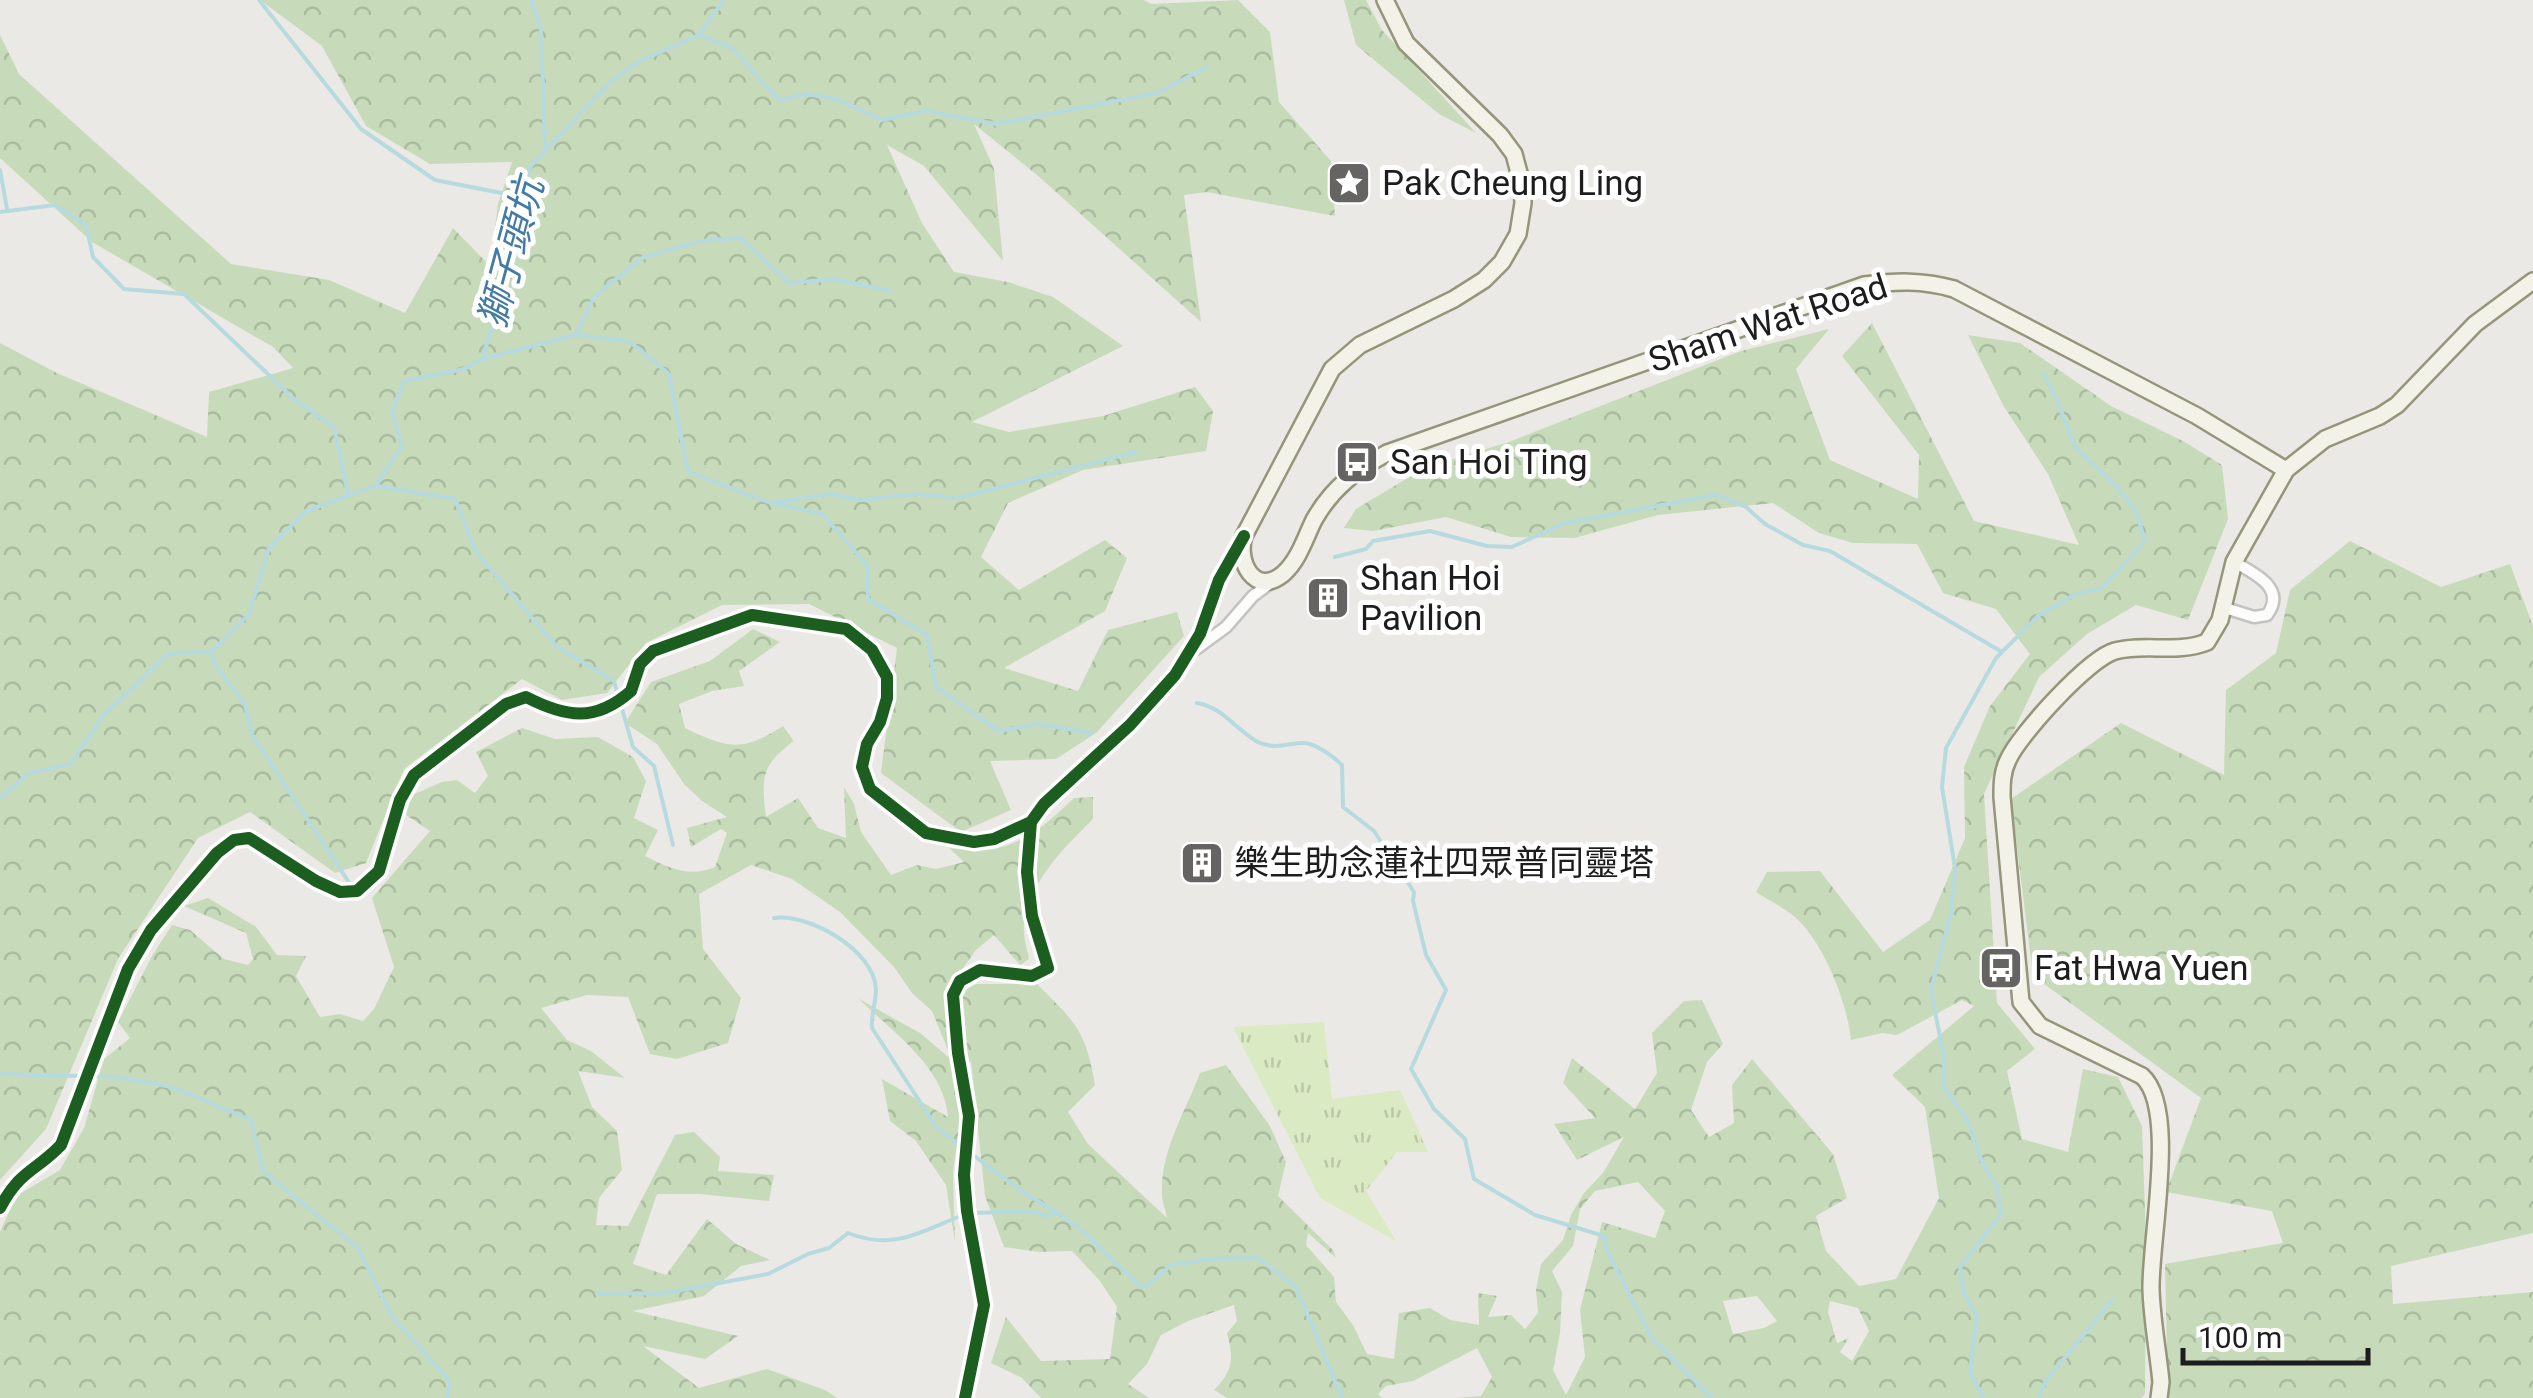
<svg xmlns="http://www.w3.org/2000/svg" width="2533" height="1398" viewBox="0 0 2533 1398" font-family="Roboto,'Noto Sans SC',sans-serif">
<style>
.grass{fill:url(#grass-tufts)}
.forest{fill:url(#forest-crowns);fill-rule:evenodd}
.lines{fill:none;stroke-linecap:round;stroke-linejoin:round}
.stream{stroke:#b7dadf;stroke-width:4}
.street-casing{stroke:#c4c3c1;stroke-width:15}
.secondary-casing{stroke:#95957c;stroke-width:20}
.street{stroke:#fcfcfb;stroke-width:10}
.secondary{stroke:#f3f2e9;stroke-width:15}
.cycleway-casing{stroke:#fff;stroke-width:19}
.cycleway{stroke:#1b5e20;stroke-width:12}
.labels{text-anchor:middle;stroke-width:10;stroke-linejoin:round;paint-order:stroke}
.poi-label{font-size:35px;fill:#1d1d1d;stroke:#fff;text-anchor:start}
.street-label{font-size:35px;fill:#1d1d1d;stroke:#fff}
.water-label{font-size:38px;font-style:italic;fill:#447ba6;stroke:#fff}
</style>
<defs>
<pattern id="grass-tufts" width="24" height="20" patternUnits="userSpaceOnUse" patternTransform="scale(2.5)"><rect width="24" height="20" fill="#daeac2"/><path d="M3 7l-1-3M5 7V3M7 7l1-3M15 17l-1-3M17 17v-4M19 17l1-3" fill="none" stroke="#bbc8a6"/></pattern>
<pattern id="forest-crowns" width="20" height="18" patternUnits="userSpaceOnUse" patternTransform="scale(2.5)"><rect width="20" height="18" fill="#c7dbba"/><path d="M2 6a3 3 0 1 1 6 0M12 15a3 3 0 1 1 6 0" fill="none" stroke="#aabc9f"/></pattern>
</defs>
<rect width="100%" height="100%" fill="#ebe9e5"/>
<path class="grass" d="M1324,1022L1332,1099L1400,1090L1428,1152H1397L1366,1191L1396,1241L1320,1198L1233,1027Z"/>
<path class="forest" d="M260,0H1144L1151,4L1238,0L1270,32L1279,102L1331,161L1335,216L1207,192L1184,195L1201,322L1037,175L974,124L994,169L1003,261L924,166L887,145L922,223L954,272L1008,282L1053,297L1123,346L972,422L1009,432L1103,416L1195,387L1213,411L1206,451L1083,470L1008,503L981,557L1019,590L1105,540L1127,558L1105,611L1004,668L1078,691L1108,630L1177,612L1184,636L1096,733L1056,759L990,761L1011,810L961,832L881,773L897,648L809,604L722,605L646,643L607,693L562,700L522,679L404,769L366,863L335,873L250,812L198,838L118,959L46,1129L0,1180V343L57,373L207,437L209,392L293,368L273,347L92,242L0,158V35L19,74L231,264L329,280L405,313L453,228L490,266L498,204L512,162L430,164L366,126L322,46Z
M1344,0H1366L1382,30L1476,133L1439,114L1356,45Z
M1872,323L1974,521L2079,545L2048,474L2003,405L1968,335L2020,343L2111,406L2183,441L2222,465L2228,519L2188,620L2136,605L2087,634L2039,677L1984,794L1997,1003L2035,1049L2007,1071L2022,1139L2068,1152L2083,1069L2118,1077L2142,1126L2146,1240L2145,1393L2142,1398H1454L1481,1396L1492,1377L1477,1348L1413,1381L1386,1386L1378,1394L1382,1398H1227L1214,1390C1233,1371 1234,1359 1227,1333L1237,1321L1234,1305L1188,1321L1161,1335L1147,1364L1128,1384L1149,1398H1041L1022,1378L991,1363L1006,1317L1041,1361L1110,1359L1117,1307L1100,1281L1072,1251L1040,1252L1004,1247L985,1196L971,1061L952,1074L960,1122L953,1173L955,1242L946,1185L916,1141L890,1121L882,1079L948,1117C944,1066 893,1033 859,999L920,1033L952,1060L932,1011L912,993L894,967L840,912L792,879L751,865L699,894L703,949L741,998L728,1043L677,1059L650,1054L628,997L587,995L541,1008L567,1040L591,1051L625,1078L578,1071L592,1107L617,1131L622,1170L599,1198L596,1225L628,1226L675,1135L694,1132L720,1157L718,1171L774,1175L769,1201L700,1194H657L633,1264L666,1275L707,1219L736,1244L770,1260L741,1266L704,1296L633,1311L738,1336L705,1359L643,1346L699,1388L767,1369L825,1390L837,1398H0V1232L16,1196L60,1170L84,1128L104,1059L130,1038L118,1022L152,956L172,925L190,930L224,959L248,965L253,959L246,933L184,906L208,898L256,927L277,955L306,956L296,976L320,1017L340,1014L363,1021L374,1009L394,967L372,898L430,831L406,815L412,795L442,782L457,780L475,793L488,776L476,752L522,728L555,739L598,737L633,757L646,781L634,818L658,830L645,856C669,868 690,878 715,867L727,833L721,829L691,847L687,828L727,817L702,801L684,784L657,744L625,723L651,682L710,661L753,629L780,642L739,671L744,686L712,691L679,704L685,728C727,748 741,753 783,726L794,741C761,765 761,778 766,817L798,798L818,828L846,838L844,787L854,804L861,832L891,875L917,865L936,869L964,862L949,848C1008,857 1033,837 1074,798L1093,797V819C1064,848 1027,883 1024,927C1023,937 1027,949 1029,959L1020,965L994,935L976,950L948,989L962,992L976,984H1037C1075,1022 1086,1030 1095,1085L1068,1112L1088,1144L1167,1218C1166,1211 1162,1202 1162,1195C1160,1151 1185,1113 1200,1073L1226,1065L1270,1126L1286,1162L1278,1196L1333,1250L1336,1258L1308,1233L1306,1245L1334,1277L1336,1302L1353,1325L1367,1354L1394,1359L1399,1313L1430,1308L1450,1320L1479,1325L1478,1293L1497,1296L1488,1317L1511,1315L1525,1329L1538,1313L1536,1290L1541,1264L1563,1240L1571,1215L1584,1193L1603,1173L1624,1137L1577,1160L1554,1124L1595,1118L1563,1083L1572,1058L1635,1109L1657,1073L1652,1033L1684,1001L1702,1000L1723,1044L1707,1062L1691,1110L1709,1137L1734,1123L1732,1085L1752,1059L1833,1154L1847,1198L1816,1216L1826,1251L1859,1286L1896,1279L1939,1198L1925,1107L1892,1075L1974,1006L1962,1000L1897,1035L1882,1033L1851,1040C1847,1003 1827,952 1802,924C1791,911 1770,901 1756,892L1767,872L1820,871L1883,952L1930,920L1965,838L1964,767L1990,706L2030,654L1996,609L1943,593L1917,544L1853,543L1819,533L1773,503L1658,515L1574,538L1511,537L1446,517L1373,531L1344,528L1356,509L1426,467L1509,442L1741,351L1829,329L1796,369L1830,460L1918,499L1919,455L1842,356ZM1638,1182L1665,1211L1655,1238L1602,1222L1580,1310L1585,1357L1566,1395L1553,1370L1560,1333L1562,1292L1552,1271L1573,1246L1580,1209L1595,1191ZM1757,1296L1777,1321L1764,1328L1733,1334L1723,1301ZM1830,1301L1858,1308L1869,1331L1852,1361L1840,1352L1849,1338L1837,1343L1828,1312Z
M2350,541L2441,587L2510,564L2533,626V1233L2391,1266L2393,1304L2533,1292V1398H2168L2165,1264L2283,1243L2272,1211L2166,1192L2201,1098L2033,976L2011,799L2121,723L2224,775L2226,690L2276,653L2290,590Z"/>
<g class="lines">
<path class="stream" d="M259,0L361,129L435,180L522,197
M531,0L541,30L545,148
M699,35L732,48L779,100L807,94L839,100L882,120L925,111L996,124L1157,93L1207,67
M0,170L7,209
M0,212L55,205L86,225L93,257L124,289L184,294L295,400L334,427L348,494
M576,335L594,297L642,258L700,241L740,238L789,283L835,279L891,291
M482,359L576,335L629,341L669,374L688,472L771,503L822,514L867,565L868,599L927,635L936,687L999,731L1038,724L1092,733
M377,486L455,499L476,552L556,646L614,681L633,747L654,766L673,845
M777,502L831,494L860,500L917,494L958,498L1135,452
M1335,557L1366,549L1373,541L1430,531L1487,546L1512,547L1564,523L1717,495L1746,507L1765,524L1803,545L1830,551L2002,652
M211,652L215,665L245,704L252,735L350,884
M1197,703C1224,708 1234,728 1256,741C1278,753 1295,739 1310,744C1321,748 1334,757 1342,765L1343,807L1374,831L1414,892L1413,901L1426,955L1446,990L1411,1069L1434,1109L1465,1139L1474,1179L1535,1215L1604,1236L1607,1251L1652,1338L1712,1398
M0,798L29,773L70,764L105,714L169,653L211,652L249,614L269,548L306,511L375,486L402,446L392,412L404,381L464,369L482,359L517,250L520,207L531,166L611,81L640,61L699,35L724,0
M774,918C809,913 874,950 876,989C876,1002 871,1015 872,1028L937,1128L1021,1191L1056,1212
M0,1074L118,1077L172,1087L251,1120L263,1171L357,1247L393,1318L449,1380L448,1398
M972,1213L1029,1211L1047,1216L1057,1213L1078,1227L1139,1285L1147,1286L1171,1265L1209,1259L1258,1258L1296,1287L1342,1398
M597,1294L666,1293L768,1274L808,1254L829,1248L848,1233C894,1251 920,1232 963,1215
M1983,1398L1970,1372L1977,1317L1964,1293L1960,1267L2001,1214L1997,1186L1983,1165L1968,1121L1944,1088V1058L1931,990L1951,913L1955,868L1942,787L1946,748L1996,658L2039,615L2076,594L2102,588L2145,541L2136,511L2116,486L2075,447L2056,398L2043,374
M2039,1398L2045,1382L2112,1300"/>
<g class="street-casing">
<path id="street" d="M2222,607L2254,617L2267,615C2287,588 2254,573 2234,562
M1196,649L1226,627L1253,596L1273,581
M0,1208C20,1170 35,1172 61,1145L128,969L151,930L217,853L234,840L249,838L316,881L340,892L357,891L379,871L400,800L414,775L506,704L526,697C565,717 595,723 631,691L640,664L653,651L752,615L846,629L872,650L887,677V698L880,722L867,744L862,767L870,789L926,833L974,842L994,839L1031,822L1044,804L1130,725L1175,675L1200,634L1219,580L1241,541
M965,1398L984,1305L967,1211L964,1175L969,1116L958,1053L953,995L960,981L980,970L1032,976L1048,968L1032,916L1027,872L1031,822"/>
</g>
<g class="secondary-casing">
<path id="secondary" d="M1385,0L1406,43L1500,135L1514,154L1522,184L1523,203L1518,234L1502,262L1484,280L1454,299L1360,345L1332,369L1244,536C1236,562 1255,597 1283,574C1299,560 1305,538 1314,520C1332,488 1356,470 1387,453L1864,285C1897,281 1922,280 1954,289L2197,416L2286,470
M2159,1398L2161,1382C2158,1351 2152,1321 2151,1289C2150,1240 2178,1108 2142,1076L2040,1026L2021,1002L2002,797C2002,784 2002,772 2008,760C2019,735 2089,658 2115,651C2145,643 2177,654 2207,642L2220,620L2234,562L2286,470L2325,439L2380,416L2397,405L2475,324L2533,281"/>
</g>
<use href="#street" class="street"/>
<use href="#secondary" class="secondary"/>
<g class="cycleway-casing">
<path id="cycleway" d="M0,1208C20,1170 35,1172 61,1145L128,969L151,930L217,853L234,840L249,838L316,881L340,892L357,891L379,871L400,800L414,775L506,704L526,697C565,717 595,723 631,691L640,664L653,651L752,615L846,629L872,650L887,677V698L880,722L867,744L862,767L870,789L926,833L974,842L994,839L1031,822L1044,804L1130,725L1175,675L1200,634L1219,580L1244,536
M965,1398L984,1305L967,1211L964,1175L969,1116L958,1053L953,995L960,981L980,970L1032,976L1048,968L1032,916L1027,872L1031,822"/>
</g>
<use href="#cycleway" class="cycleway"/>
</g>
<defs>
<g id="sight-square" transform="scale(2.25)"><rect x="-9" y="-9" width="18" height="18" rx="4" fill="#656463" stroke="#fff"/><path d="M0-6L1.8-2.2L6-1.7L2.9 1.2L3.7 5.4L0 3.3L-3.7 5.4L-2.9 1.2L-6-1.7L-1.8-2.2Z" fill="#fff"/></g>
<g id="bus-square" transform="scale(2.25)"><rect x="-9" y="-9" width="18" height="18" rx="4" fill="#656463" stroke="#fff"/><path d="M-5-6H5V4H4V6H2V4H-2V6H-4V4H-5ZM-3.5-4V0h7V-4ZM-3.5 1.2v1.5H-2V1.2ZM2 1.2v1.5H3.5V1.2Z" fill="#fff"/></g>
<g id="building-square" transform="scale(2.25)"><rect x="-9" y="-9" width="18" height="18" rx="4" fill="#656463" stroke="#fff"/><path d="M-4-6H4V6H1V3H-1V6H-4ZM-2.5-4.3h1.7v1.8h-1.7ZM.8-4.3h1.7v1.8H.8ZM-2.5-1h1.7V.8h-1.7ZM.8-1h1.7V.8H.8Z" fill="#fff"/></g>
</defs>
<g fill-rule="evenodd">
<use href="#sight-square" x="1349" y="183"/>
<use href="#bus-square" x="1357" y="462"/>
<use href="#building-square" x="1328" y="598"/>
<use href="#building-square" x="1202" y="863"/>
<use href="#bus-square" x="2001" y="968"/>
</g>
<g class="labels">
<g class="poi-label">
<text x="1382" y="195">Pak Cheung Ling</text>
<text x="1390" y="474">San Hoi Ting</text>
<text x="1360" y="590">Shan Hoi<tspan x="1360" dy="40">Pavilion</tspan></text>
<text x="1234" y="875">樂生助念蓮社四眾普同靈塔</text>
<text x="2034" y="980">Fat Hwa Yuen</text>
</g>
<g class="street-label">
<text transform="translate(1768 323) rotate(-18)" y="12">Sham Wat Road</text>
</g>
<g class="water-label">
<text transform="translate(511 253) rotate(-75)" y="13">獅子頭坑</text>
</g>
</g>
<path d="M2183 1348v15h185v-15" fill="none" stroke="#1d1d1d" stroke-width="5"/>
<text x="2198" y="1348" font-size="30" fill="#1d1d1d" stroke="#ffffff" stroke-width="8" paint-order="stroke">100 m</text>
</svg>
